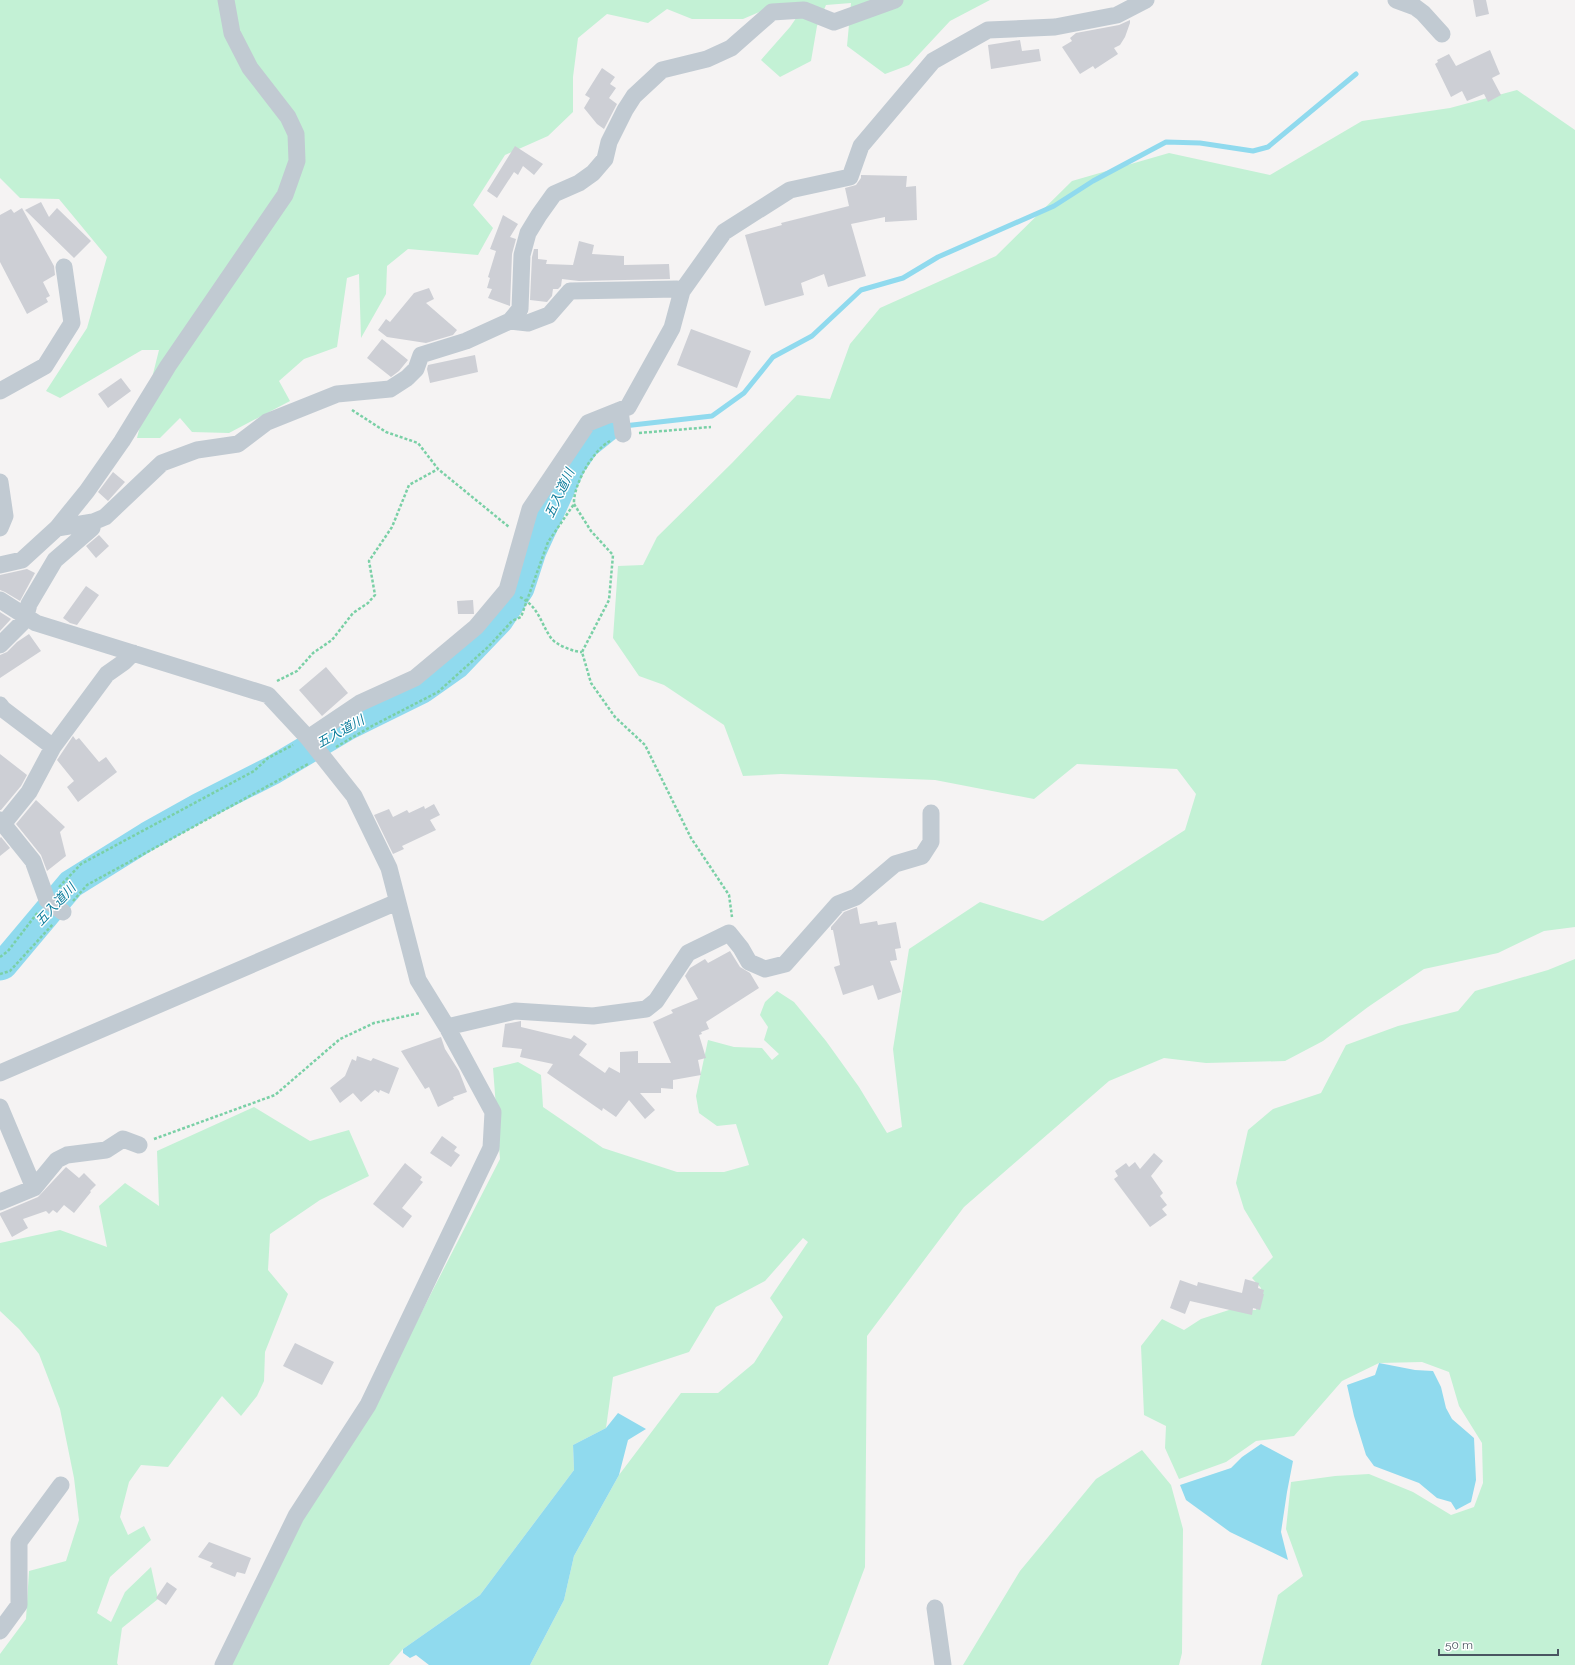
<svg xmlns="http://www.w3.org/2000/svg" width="1575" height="1665" viewBox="0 0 1575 1665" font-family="Raleway,'Noto Sans JP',sans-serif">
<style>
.green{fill:#c3f1d5}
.water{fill:#90daee}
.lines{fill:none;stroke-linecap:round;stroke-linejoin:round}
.stream{stroke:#90daee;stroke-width:5}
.river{stroke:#90daee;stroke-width:29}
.building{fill:#cdcfd5}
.path{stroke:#7ad0a6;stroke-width:2.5;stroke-dasharray:3 2;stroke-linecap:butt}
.street{stroke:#c1cad2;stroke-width:17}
.labels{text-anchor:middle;stroke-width:3;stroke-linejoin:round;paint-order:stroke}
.water-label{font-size:13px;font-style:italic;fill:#0c7c9b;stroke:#fff}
</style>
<rect width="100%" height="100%" fill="#f5f3f3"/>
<path class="green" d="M0,0H990L950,21L909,65L885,74L847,46L851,3L826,5L817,26L811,61L780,77L761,60L790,27L805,5L780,3L743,19H692L667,9L648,23L607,14L578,38L573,77V112L548,136L505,155L473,205L493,228L478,255L408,249L387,266L386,294L361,338L359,274L347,278L337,347L304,359L279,381L290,401L229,433L192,432L180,418L160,438H137L159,350H142L60,398L46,391L87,328L107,257L59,199L20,198L0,178Z
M1517,90L1575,130V927L1544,931L1498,953L1424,969L1368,1007L1323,1041L1285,1061L1206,1063L1164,1058L1109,1081L964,1207L867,1336L865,1567L828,1665H530L564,1600L574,1556L619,1475L681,1393H718L754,1363L783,1317L770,1298L808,1242L803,1238L765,1281L716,1307L689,1352L613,1377L606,1428L573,1445L574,1470L480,1595L403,1649L389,1665H229L304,1518L375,1403L500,1159L493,1068L518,1062L541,1075L543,1107L603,1148L677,1172H724L749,1165L736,1124L717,1126L699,1113L696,1096L708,1040L734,1047L762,1048L772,1060L779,1054L764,1040L768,1027L760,1015L765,1002L777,991L794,1002L826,1041L859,1087L887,1133L902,1127L893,1049L909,949L980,902L1043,921L1185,830L1196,794L1177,769L1077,764L1034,799L935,780L781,774L743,776L724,725L664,685L639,676L613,638L618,566L643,565L657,537L732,463L797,395L830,399L850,344L880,308L996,256L1072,181L1169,153L1270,175L1362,121L1450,108Z
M1575,959V1665H1261L1278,1595L1303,1576L1286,1529L1291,1482L1335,1476L1369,1474L1413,1492L1451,1515L1474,1507L1483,1483L1482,1443L1459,1406L1449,1372L1422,1362L1379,1363L1342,1381L1294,1436L1256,1441L1226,1462L1179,1479L1165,1448L1166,1426L1144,1415L1141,1346L1162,1319L1184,1330L1201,1319L1229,1310H1256L1261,1288L1252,1278L1273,1257L1244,1209L1236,1183L1248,1130L1273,1109L1321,1093L1346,1045L1398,1026L1458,1011L1475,991L1548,970Z
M254,1107L310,1141L349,1130L369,1176L320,1200L270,1234L268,1270L288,1294L265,1352L264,1381L257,1396L241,1416L222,1396L168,1467L141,1465L129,1482L120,1517L128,1535L144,1526L151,1540L110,1577L97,1613L111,1622L125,1592L151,1567L158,1599L122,1628L117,1663L118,1665H0V1654L26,1619L29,1571L66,1561L79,1520L74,1478L60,1409L39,1354L19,1329L0,1311V1243L60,1230L107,1247L99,1206L125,1183L159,1206L157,1151Z
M1142,1450L1171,1485L1183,1529L1182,1653L1179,1665H963L1020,1571L1096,1479Z"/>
<path class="water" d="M1379,1363L1415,1370L1433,1371L1441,1387L1446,1408L1452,1419L1474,1438L1476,1480L1471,1502L1456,1510L1451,1502L1437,1498L1419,1483L1374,1466L1366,1455L1354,1416L1347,1385L1375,1375Z
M618,1413L646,1429L628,1440L619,1475L574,1556L564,1600L530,1665H429L416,1655L410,1658L403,1653V1649L480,1595L574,1470L573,1445L606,1428Z
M1261,1444L1293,1461L1287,1492L1281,1532L1288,1560L1230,1532L1186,1500L1180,1485L1231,1468L1242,1457Z"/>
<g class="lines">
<path class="stream" d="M606,428L712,416L744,393L773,357L812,336L861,290L903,278L938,257L1054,206L1093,181L1166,142L1200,143L1253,151L1268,147L1356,74"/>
<path class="river" d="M0,966L3,965L71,884L148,836L200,807L273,770L347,726L422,689L456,665L499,620L520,588L532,551L572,464L585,445L606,428"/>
</g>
<path class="building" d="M1473,0H1486L1489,14L1476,17Z
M1130,20V23L1125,37L1120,45L1114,48L1118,54L1095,69L1093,66L1080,74L1062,47L1072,41L1070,38L1076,33L1119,25Z
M1020,40L1022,51L1039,49L1041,61L991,69L988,45Z
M1490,50L1500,74L1492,78L1501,95L1488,102L1484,94L1467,101L1462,91L1451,97L1435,64L1438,62L1437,60L1449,54L1456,66Z
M602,68L615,77L610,84L616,88L609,98L617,104L604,129L597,124L584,108L590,98L585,95Z
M515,146L543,164L534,175L523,166L518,175L514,172L497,198L487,191Z
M861,175L907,176L906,187L916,186L917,220L885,222V217L851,224L866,276L828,287L824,274L801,283L804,295L765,306L745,235L782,225L781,223L849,206L845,188L856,185L861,178Z
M41,202L49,217L57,208L91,241L74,258L25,210Z
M22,208L54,266L55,275L43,282L50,296L46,298L48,302L27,314L0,262V215L11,209L14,213Z
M503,215L518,224L510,237L516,239L512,254L510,306L488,298L492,289L487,288L490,278L488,277L496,251L490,249Z
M579,241L594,245L592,254L624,256V265L669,264L670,279L579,281L562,279L561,286L558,289H553L552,296L547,302L530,300L532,257L534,249H538V259L547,260L546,264L573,265Z
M429,288L434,299L426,303L457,330L453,335L426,343L387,337L378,330L386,319L390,322L414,293Z
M691,329L751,351L737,388L677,365Z
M382,339L408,360L399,371L391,377L367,358Z
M475,355L478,372L430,383L427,369L428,365Z
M121,378L131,391L108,408L98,394Z
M113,472L125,482L108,501L98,492Z
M99,535L109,546L96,558L86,546Z
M27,569L35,573L20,601L5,592L0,590V575Z
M86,586L99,595L77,625L70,623L63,618Z
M473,600L474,614H458L457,601Z
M0,612L11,619L0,631Z
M29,634L41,651L0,678V655L7,652L17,642Z
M326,667L348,693L322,716L299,690Z
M73,736L76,740L79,738L99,762L106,757L117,772L78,802L67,787L74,781L57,760Z
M0,754L27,775L21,786L1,810H0Z
M36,800L65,827L60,832L66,856L47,871L41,855L16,824Z
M434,804L440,815L430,820L436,830L402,846L404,849L393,854L374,815L389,809L393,817L407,810L409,813L424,806L425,809Z
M1,837L10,848L0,856V838Z
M857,907L860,924L877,921L878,925L896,922L901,948L895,949L897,960L890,961L901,992L878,1000L873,985L843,995L834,967L840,965L833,930H831V927L844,912Z
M730,951L740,967L750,973L759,988L706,1022L709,1029L701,1032L702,1034L699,1035L706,1058L698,1060L701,1075L673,1080V1089L661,1088V1093H640L655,1110L645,1119L629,1100L616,1117L603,1108L602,1111L547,1073L553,1064L520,1057L522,1049L502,1047L505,1024L521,1021V1027L571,1039L574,1035L587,1044L579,1055L605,1073L609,1067L620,1073V1052L638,1051V1063H671L653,1022L673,1013L671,1010L698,999L685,976L690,968L705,959L708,963Z
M441,1037L445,1049L459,1071L467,1092L453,1097L454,1099L438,1107L429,1087L425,1089L401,1051Z
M357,1056L371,1061L373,1058L399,1068L389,1094L380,1090L379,1093L375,1090L361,1102L353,1093L340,1103L330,1088L345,1076L352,1059L356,1061Z
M442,1136L457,1147L454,1151L460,1155L451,1167L430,1153Z
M1154,1153L1163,1161L1151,1176L1163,1193L1160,1196L1167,1205L1162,1209L1167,1215L1150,1227L1114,1179L1118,1176L1115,1171L1126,1163L1129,1167L1135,1162L1140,1169Z
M405,1163L422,1177L420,1180L423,1182L402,1208L412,1216L403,1228L373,1204Z
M66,1167L79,1178L84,1173L96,1185L90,1191L91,1192L74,1213L64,1205L57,1213L53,1210L49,1214L46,1211L23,1219L28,1228L12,1237L0,1215V1213L38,1197Z
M1245,1279L1259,1283L1258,1288L1264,1290L1263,1294H1264L1260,1310L1253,1308L1252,1315L1190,1301L1185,1314L1170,1308L1180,1280L1197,1286L1198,1282L1242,1293Z
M295,1343L334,1362L322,1385L283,1366Z
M209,1542L251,1558L245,1574L237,1572L235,1577L210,1567L213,1563L198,1557Z
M167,1582L177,1589L166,1605L156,1598Z"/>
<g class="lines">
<path class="path" d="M352,410L386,432L418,443L438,469L509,527
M639,433L711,427
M610,441C593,450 573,485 574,504L591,531L613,555L609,600L582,652L591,683L615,717L645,745L691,838L729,895L732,917
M520,597C539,607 540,622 551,638C556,645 574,652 582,652
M277,681L297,671L313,653L332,640L353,613L368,603L375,595L369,561L392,527L409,485L438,469
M336,747L372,726L438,692L489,646L512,621L521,617L548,542L574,504
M59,887L81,864L254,771L268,758L293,745
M73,901L87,885L308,764
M0,957L8,951L38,912
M0,974L10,971L53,924
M154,1139L275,1095L340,1039L374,1023L420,1013"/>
<path class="street" d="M1396,0L1415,7L1423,13L1442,34
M510,321L528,323L549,315L570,291L677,289L682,291
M0,391L45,366L72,323L64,267
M620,410L623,434
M0,482L5,516L0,528
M57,528L93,522L105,517L162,463L197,450L238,444L267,422L337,394L390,389L407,378L416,369L421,355L466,341L510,321L520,309L522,255L528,233L539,215L554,194L579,183L593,173L605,159L609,142L625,110L634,96L662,70L707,59L731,48L772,12L804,10L834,22L895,0
M0,565L22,560L57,528L87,491L122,441L168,366L285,195L297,161L296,134L288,117L250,68L232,33L226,0
M0,600L36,623L268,695L308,738L354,796L389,868L418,980L447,1027L493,1112L491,1148L368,1405L296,1516L223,1665
M0,645L22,623L26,616L29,604L55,560L92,528L93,522
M0,705L3,709L53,747
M308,738L360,703L415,678L476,627L507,590L530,509L588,423L628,407L672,328L682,291L724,232L790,190L850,177L861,146L933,61L988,30L1055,27L1117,15L1146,0
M0,820L33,861L47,900L63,912
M4,823L29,792L53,747L107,674L124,662L133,653
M447,1027L515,1011L593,1016L646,1009L656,1001L688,953L729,933L741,948L749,962L765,969L785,964L838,904L856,897L895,864L922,856L931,842V813
M0,1073L397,902
M0,1107L34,1188
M0,1202L34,1188L57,1160L67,1155L106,1150L123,1139L139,1145
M935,1608L943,1665
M0,1631L19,1605V1542L61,1485"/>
</g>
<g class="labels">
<g class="water-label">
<text transform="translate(559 493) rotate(-65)" y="5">五入道川</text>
<text transform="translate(340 731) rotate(-29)" y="5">五入道川</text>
<text transform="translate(55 904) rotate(-47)" y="5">五入道川</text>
</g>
</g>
<path d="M1439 1649v6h119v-6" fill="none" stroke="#4a5661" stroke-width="2"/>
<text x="1445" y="1649" font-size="12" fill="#4a5661" stroke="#ffffff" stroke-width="3" paint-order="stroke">50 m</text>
</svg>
